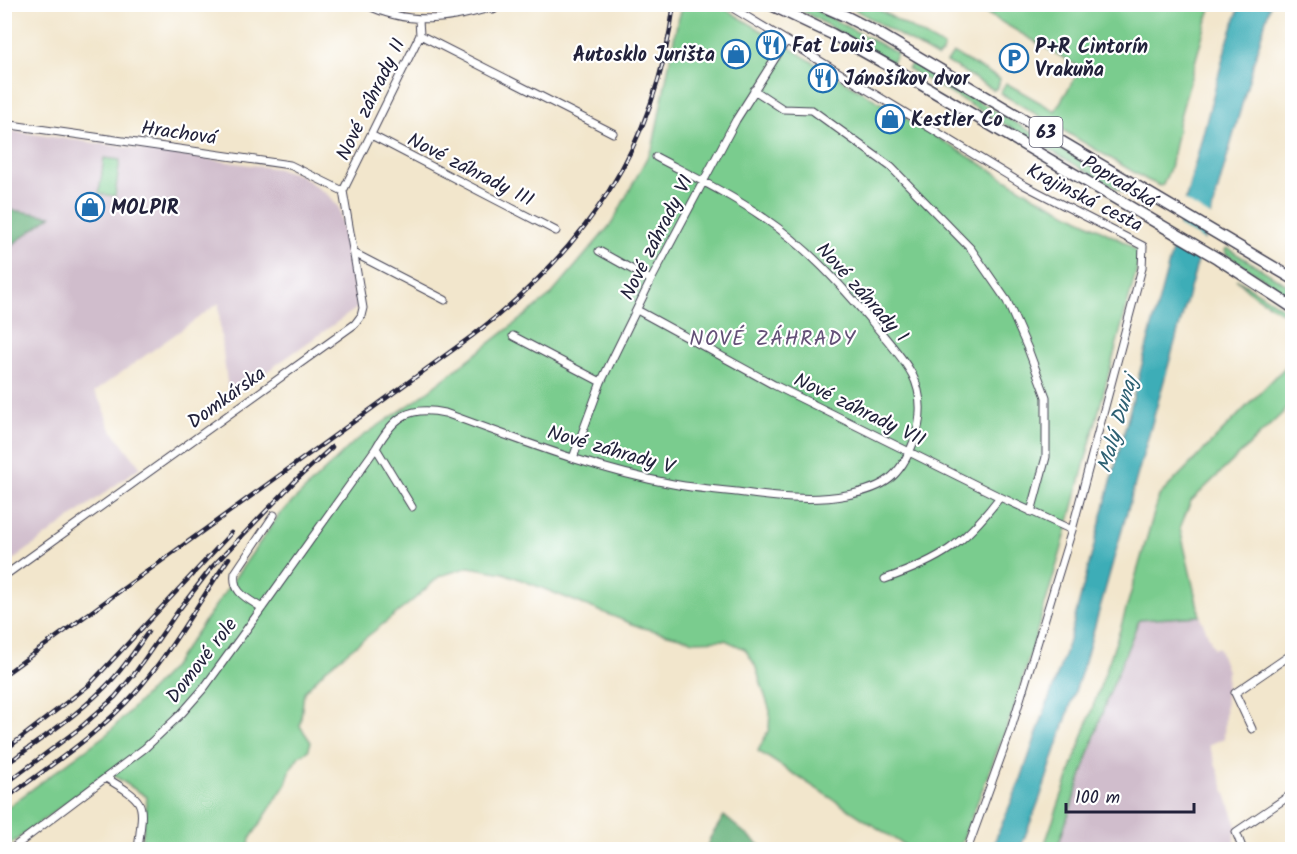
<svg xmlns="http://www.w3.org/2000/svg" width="1297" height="854" viewBox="0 0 1297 854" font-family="Kalam,sans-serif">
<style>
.industrial{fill:#d0bdcc}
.green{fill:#7acc8e;stroke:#4e7764;stroke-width:1.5}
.forest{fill:#63b079;stroke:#42695a;stroke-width:1.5}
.water{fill:#3cadb7;stroke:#2f6879;stroke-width:1.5}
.pier{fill:#f2e6cc}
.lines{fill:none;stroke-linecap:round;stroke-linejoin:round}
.street-casing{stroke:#413f51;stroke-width:9}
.primary-casing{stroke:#413f51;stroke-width:13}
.street{stroke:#fff;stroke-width:7}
.primary{stroke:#fff;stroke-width:10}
.rail-casing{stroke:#22223b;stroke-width:4.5}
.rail{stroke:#fff;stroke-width:2;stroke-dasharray:7;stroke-linecap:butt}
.labels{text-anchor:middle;stroke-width:4.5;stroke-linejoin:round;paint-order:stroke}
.shield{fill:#fff;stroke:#646476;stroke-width:1.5}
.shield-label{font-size:18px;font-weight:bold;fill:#22223b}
.poi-label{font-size:20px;font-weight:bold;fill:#22223b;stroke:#fff;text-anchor:start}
.street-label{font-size:20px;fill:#22223b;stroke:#fff}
.neighbourhood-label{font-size:21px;letter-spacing:1.5px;fill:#635177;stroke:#fff}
.water-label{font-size:21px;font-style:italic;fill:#2e6173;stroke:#fff}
</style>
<rect width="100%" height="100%" fill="#fff"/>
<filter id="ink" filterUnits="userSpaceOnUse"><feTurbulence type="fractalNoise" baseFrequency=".0167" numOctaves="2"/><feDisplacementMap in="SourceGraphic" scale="12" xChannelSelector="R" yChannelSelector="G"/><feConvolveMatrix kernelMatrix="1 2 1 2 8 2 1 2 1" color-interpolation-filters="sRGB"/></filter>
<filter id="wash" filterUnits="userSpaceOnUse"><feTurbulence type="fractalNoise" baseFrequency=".008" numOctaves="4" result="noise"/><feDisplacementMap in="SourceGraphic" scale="24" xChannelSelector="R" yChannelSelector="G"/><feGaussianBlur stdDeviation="1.35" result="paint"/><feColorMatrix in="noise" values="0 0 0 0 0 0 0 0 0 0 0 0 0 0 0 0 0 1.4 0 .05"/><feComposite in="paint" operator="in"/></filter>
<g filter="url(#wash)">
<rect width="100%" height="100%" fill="#f2e6cc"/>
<path class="industrial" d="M5,130L279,169L300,175L328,195L339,208L357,308L229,398L220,328L219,303L94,392L102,404L109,426L140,467L5,566V250L51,216L5,209Z
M1200,616L1214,649L1218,647L1227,671L1224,738L1209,745L1237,826L1234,840L1237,849L1057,850L1106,702L1139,620Z"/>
<path class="green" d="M683,5H719L1029,193L1126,243L1141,254L1061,551L1013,711L959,849H910L758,751L769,729L770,711L755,665L745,649L725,640L695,641L640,627L504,573L469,567L440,576L411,602L326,669L304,692L300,726L311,742L308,751L299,756L291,768L286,784L250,839L248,849H141L147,797L108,772L4,849V810L108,733L171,669L279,515L354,442L418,399L550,296L612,223L653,146L677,24Z
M788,5H806L897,53L892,62L797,8Z
M847,5H871L944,47L942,53L937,57Z
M972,5H1211L1178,124V130L1170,168L1163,185L1160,186L1147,180L1000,93L1006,83L1055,111L1081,68Z
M953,53L1000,79L998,87L994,90L947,62Z
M912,63L1144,197L1143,202L1135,199L908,69Z
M104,158L120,160L115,196L99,194Z
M1227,248L1292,288V297L1226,254L1225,250Z
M1236,279L1291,313L1292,319L1251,293Z
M1292,360V404L1191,501L1180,528L1200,616L1139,620L1106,702L1057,849H1043L1120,630L1159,496Z"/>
<path class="forest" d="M5,209L51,216L5,250Z
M724,816L764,849H706L710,838Z"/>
<path class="water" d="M1240,5H1270L1085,661L1040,798L1020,849L991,850L1021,779L1068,644L1227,43Z"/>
<path class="pier" d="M1184,200L1212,217L1207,237L1178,220Z
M1177,225L1205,241L1200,259L1172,242Z"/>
</g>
<g filter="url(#ink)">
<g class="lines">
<g class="street-casing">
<path id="street" d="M365,4C412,28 455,19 503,4
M726,4L1024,185L1143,246L1142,268L1072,530L1011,729L967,850
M420,35L613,133
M754,90L783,109L812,110L891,167L971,249L1007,301L1028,349L1046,397V457L1031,512
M4,124L290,165L343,191
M371,135L556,231
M343,191L416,43L420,35L419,20
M599,251L651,280
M354,253L445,300
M637,310L774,385L1000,497L1072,530
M513,336L601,382
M376,448L412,507
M573,458L601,382L651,280L736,120L786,41
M4,576L355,324L361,316L363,308L343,191
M885,579C942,559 963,545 1000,497
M262,608C247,598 232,593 235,573L274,515
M1252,729L1235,693L1292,654
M106,778C149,803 143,802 138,850
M10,850L145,748L182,713L204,688L262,608L376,448C393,418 408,405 445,413C520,440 595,470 673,484C694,488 716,490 737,492C772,497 812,502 847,495C885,488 900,477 914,441C922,420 923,395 912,374C902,356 886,339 873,323C840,284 806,246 764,218C730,194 692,176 656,157
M1243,850L1236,832L1292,794"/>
</g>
<g class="primary-casing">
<path id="primary" d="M769,4L832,34L907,76L1217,258L1292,307
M818,4L845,16L878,33L1292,278
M493,8L494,4"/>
</g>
<use href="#street" class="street"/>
<use href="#primary" class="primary"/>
<g class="rail-casing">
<path id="rail" d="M4,675L472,336C586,249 655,148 674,4
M4,751L89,685L231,533
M4,766C40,739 80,714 111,681C125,666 136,649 148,632
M4,785L80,728L115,697L135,673L178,611L212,567L297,479L332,447
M4,800C49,766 98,735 135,693C171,652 198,603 229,558"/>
</g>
<use href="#rail" class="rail"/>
</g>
</g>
<defs>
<g id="restaurant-ring" transform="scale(1.5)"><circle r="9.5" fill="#fff" stroke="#1f6fb2" stroke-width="1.5"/><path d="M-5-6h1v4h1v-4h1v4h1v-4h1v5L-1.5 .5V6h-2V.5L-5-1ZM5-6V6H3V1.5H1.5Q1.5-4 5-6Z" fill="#1f6fb2"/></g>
<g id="shop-ring" transform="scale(1.5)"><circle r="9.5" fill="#fff" stroke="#1f6fb2" stroke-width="1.5"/><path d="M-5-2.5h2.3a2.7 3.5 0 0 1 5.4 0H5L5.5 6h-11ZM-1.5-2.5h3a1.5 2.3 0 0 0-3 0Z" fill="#1f6fb2"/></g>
<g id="parking-ring" transform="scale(1.5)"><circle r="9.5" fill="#fff" stroke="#1f6fb2" stroke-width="1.5"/><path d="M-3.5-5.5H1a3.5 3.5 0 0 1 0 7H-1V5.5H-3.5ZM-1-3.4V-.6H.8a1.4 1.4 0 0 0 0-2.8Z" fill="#1f6fb2"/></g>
</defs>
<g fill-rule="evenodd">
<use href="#restaurant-ring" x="771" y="45"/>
<use href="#shop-ring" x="736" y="54"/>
<use href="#parking-ring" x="1014" y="58"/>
<use href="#restaurant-ring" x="823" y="78"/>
<use href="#shop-ring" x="890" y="119"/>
<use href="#shop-ring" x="90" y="207"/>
</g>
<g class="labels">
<rect class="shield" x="1029.5" y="117" width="33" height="30" rx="4.5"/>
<g class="shield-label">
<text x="1046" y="138">63</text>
</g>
<g class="poi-label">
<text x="792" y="52">Fat Louis</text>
<text x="1035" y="53">P+R Cintorín<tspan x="1035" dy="23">Vrakuňa</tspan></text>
<text x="715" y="61" text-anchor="end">Autosklo Jurišta</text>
<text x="844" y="85">Jánošíkov dvor</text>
<text x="911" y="126">Kestler Co</text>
<text x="111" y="214">MOLPIR</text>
</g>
<g class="street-label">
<text transform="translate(370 99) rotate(-64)" y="7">Nové záhrady II</text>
<text transform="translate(179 132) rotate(8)" y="7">Hrachová</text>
<text transform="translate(471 169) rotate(27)" y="7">Nové záhrady III</text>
<text transform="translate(1120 181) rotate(31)" y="7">Popradská</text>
<text transform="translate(1085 197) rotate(27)" y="7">Krajinská cesta</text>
<text transform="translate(656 237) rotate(-63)" y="7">Nové záhrady VI</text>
<text transform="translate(863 292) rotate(48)" y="7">Nové záhrady I</text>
<text transform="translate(226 397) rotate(-36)" y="7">Domkárska</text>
<text transform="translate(860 409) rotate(26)" y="7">Nové záhrady VII</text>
<text transform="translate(611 449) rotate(16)" y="7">Nové záhrady V</text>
<text transform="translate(201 660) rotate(-52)" y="7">Domové role</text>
</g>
<g class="neighbourhood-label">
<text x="773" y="345">NOVÉ ZÁHRADY</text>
</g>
<g class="water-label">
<text transform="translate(1117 424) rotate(-74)" y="7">Malý Dunaj</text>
</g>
</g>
<rect width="1297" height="854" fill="none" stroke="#fff" stroke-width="24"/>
<path d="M1066 803v9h128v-9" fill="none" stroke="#22223b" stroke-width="3"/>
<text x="1075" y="803" font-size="18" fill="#22223b" stroke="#ffffff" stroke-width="4.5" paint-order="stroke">100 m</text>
</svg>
